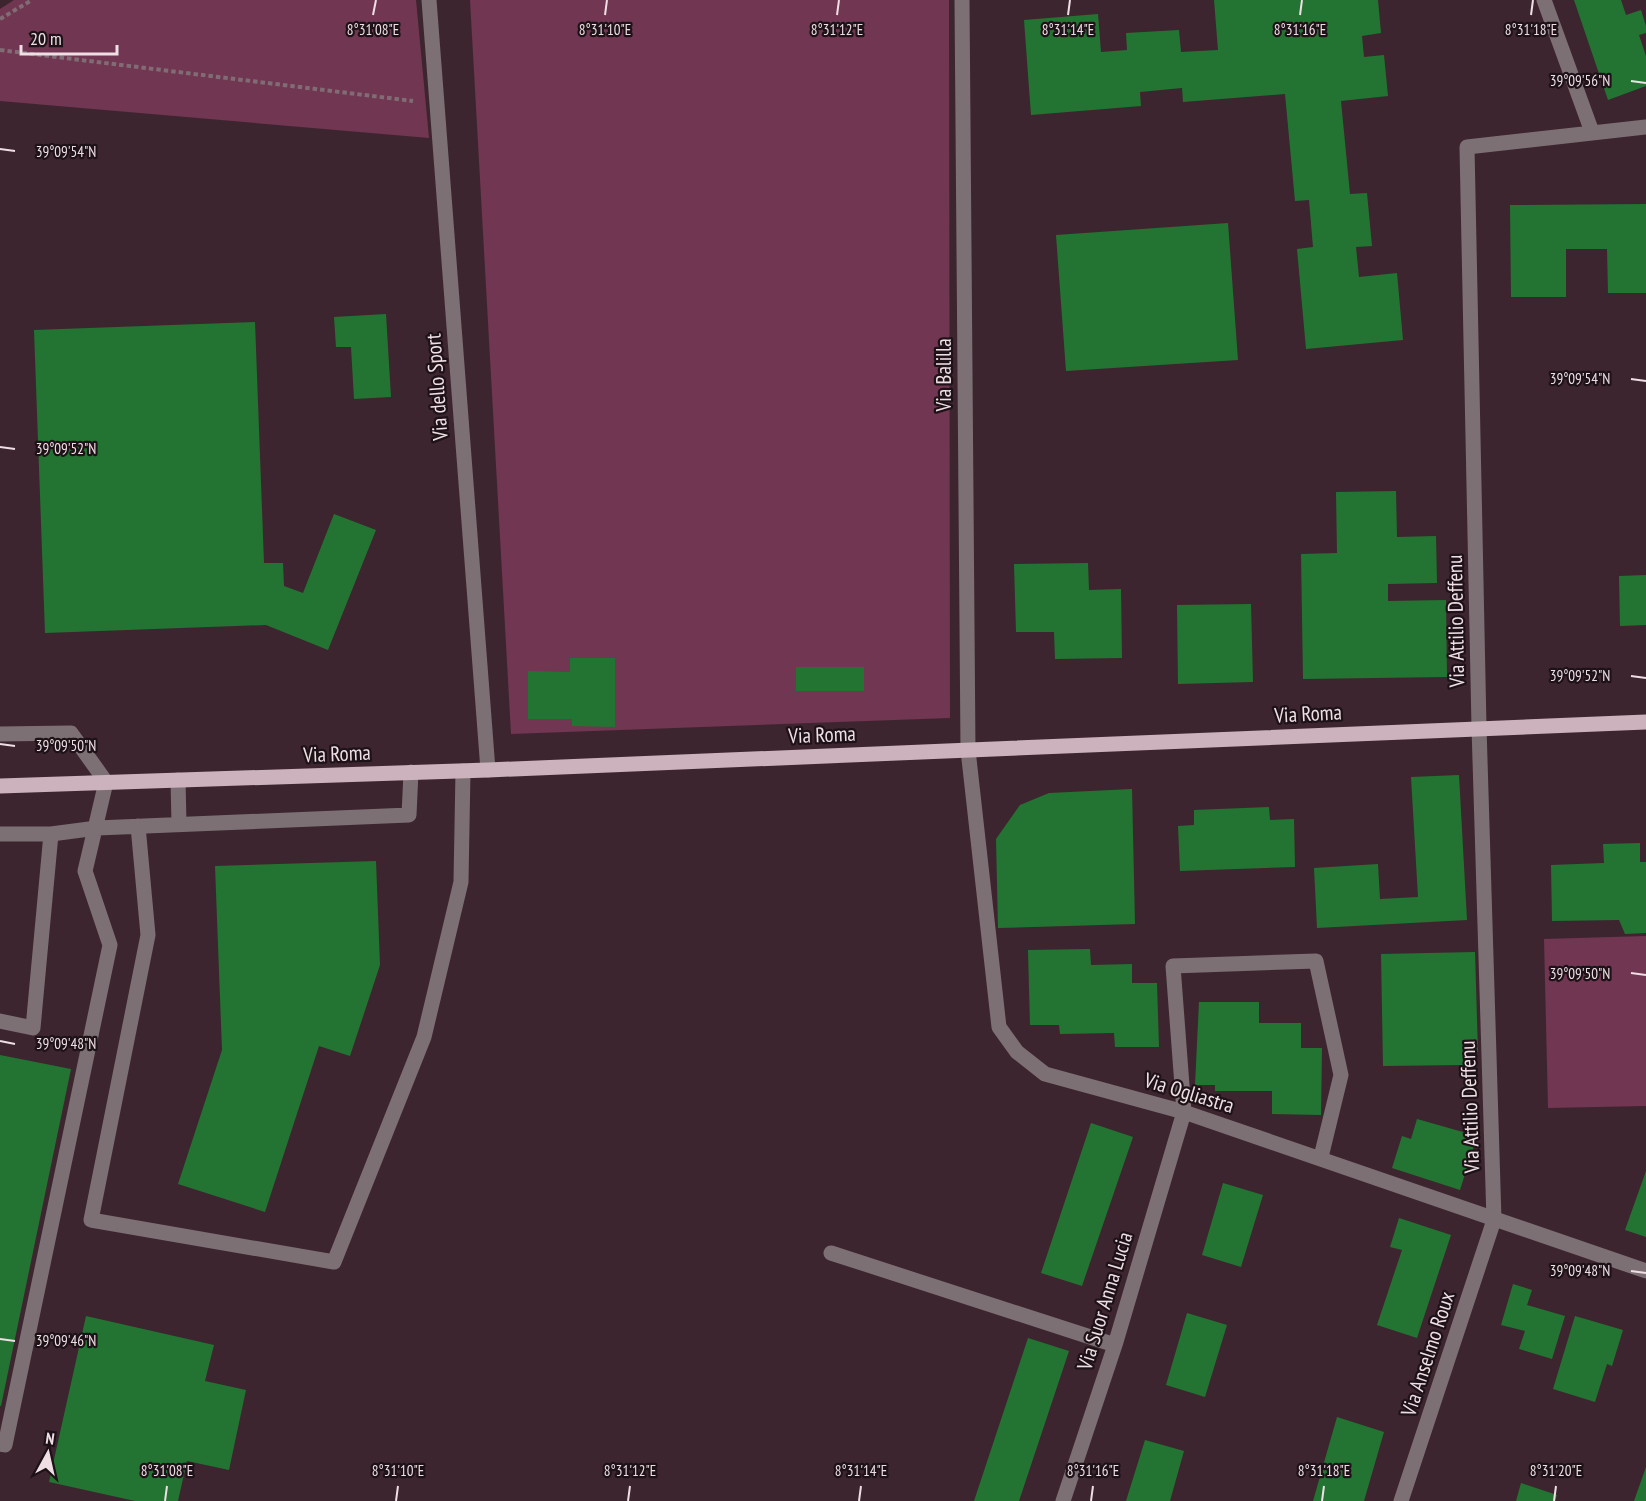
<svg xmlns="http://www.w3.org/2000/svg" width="1646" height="1501" viewBox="0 0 1646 1501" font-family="'PT Sans Narrow',sans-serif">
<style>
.green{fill:#713651}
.building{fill:#237432}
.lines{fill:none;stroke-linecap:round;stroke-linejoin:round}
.path{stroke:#806c74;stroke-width:4;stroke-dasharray:4.5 3;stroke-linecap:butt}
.minor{stroke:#7d7075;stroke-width:15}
.major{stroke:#ccb2bc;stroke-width:15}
.ticks{fill:none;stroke:#efdfe5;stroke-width:2}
.labels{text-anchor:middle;stroke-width:4.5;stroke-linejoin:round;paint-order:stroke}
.street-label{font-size:21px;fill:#efdfe5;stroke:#1d1217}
.ticks-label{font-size:15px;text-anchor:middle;fill:#efdfe5;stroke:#1d1217;stroke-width:4.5;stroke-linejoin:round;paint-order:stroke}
</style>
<rect width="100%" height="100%" fill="#3d252f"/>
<path class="green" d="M14,0H416L429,138L0,101V9Z
M470,0H949L950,718L511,734Z
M1646,936V1106L1548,1108L1544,939Z"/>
<path class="building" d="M1214,0H1378L1381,33L1362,36L1364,57L1384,55L1388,96L1341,101L1350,194L1367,193L1372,246L1356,247L1359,277L1397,273L1403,340L1306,349L1297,249L1313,247L1309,200L1295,201L1285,94L1183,102L1182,88L1140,92L1141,106L1031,115L1024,20L1098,14L1101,52L1127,50L1126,33L1179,30L1181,52L1218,50Z
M1574,0H1621L1626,15L1641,10L1646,26V33L1639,35L1646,56V86L1608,100Z
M1646,204V293H1608L1607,249H1566V297H1511L1510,205Z
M1228,223L1238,360L1066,371L1056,235Z
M386,314L391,397L354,399L351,347H336L334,317Z
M255,322L264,563H283L284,586L303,593L334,514L376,530L328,650L266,625L45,633L34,330Z
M1396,491L1397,537L1436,536L1437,583L1388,584V601L1446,600L1447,677L1303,679L1301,554L1337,553L1336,492Z
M1088,563L1089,590L1121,589L1122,658L1055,659L1054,632H1016L1014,564Z
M1646,575V625L1620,626L1619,576Z
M1251,604L1253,682L1178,684L1177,605Z
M570,658H615V727L572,726V719H528V671L570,672Z
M796,667H864V691H796Z
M1459,775L1467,920L1317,928L1314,868L1378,864L1380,899L1418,897L1411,777Z
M1132,789L1135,924L998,928L996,839L1020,805L1049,793Z
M1269,807L1270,820L1294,819L1295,867L1180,871L1178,826L1194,825V810Z
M1640,843V862H1646V933L1625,934L1619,920L1552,921L1551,865L1604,863L1603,844Z
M376,861L380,965L350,1056L319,1046L265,1212L178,1184L222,1050L215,866Z
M1090,949L1091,965L1132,964V983H1157L1159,1047H1115L1114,1033L1060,1034L1059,1025H1030L1028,950Z
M1475,952L1478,1052H1463V1065L1383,1066L1381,954Z
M1199,1002H1259V1023H1301V1048H1322L1321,1115L1272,1114V1091H1215V1085H1195Z
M0,1055L71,1069L1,1406H0Z
M1417,1119L1477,1136L1460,1190L1392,1168L1402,1136L1411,1139Z
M1091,1123L1133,1137L1082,1286L1041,1273Z
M1646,1171V1237L1625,1230Z
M1223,1183L1263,1195L1241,1267L1202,1255Z
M1399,1218L1451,1235L1417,1338L1377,1325L1402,1250L1390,1247Z
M1513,1284L1532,1290L1527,1305L1565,1316L1552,1359L1519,1349L1525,1331L1501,1325Z
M1187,1313L1227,1325L1205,1397L1166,1385Z
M86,1316L214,1345L205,1381L246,1390L229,1470L187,1461L178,1501H135L49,1482Z
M1575,1316L1623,1330L1612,1366L1607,1364L1595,1402L1553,1389Z
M1028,1338L1069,1351L1019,1501H974Z
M1337,1417L1384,1432L1364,1501H1313Z
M1145,1440L1184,1451L1170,1501H1126Z
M1646,1467V1501H1634Z
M1521,1483L1557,1495L1555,1501H1516Z"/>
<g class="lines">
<path class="path" d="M0,19L32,0
M0,50L413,101"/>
<path class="minor" d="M429,0L488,770
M962,0L968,750L999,1027L1017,1052L1045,1074L1184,1112L1646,1271
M1544,0L1592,132
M0,734L71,733L106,782L85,871L110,945L5,1445L0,1444
M178,780L179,824
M138,826L148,935L91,1220L334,1262L424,1037L461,882L463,771
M0,834H51
M0,1021L33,1028L51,834L97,828L409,815L411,772
M831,1253L1115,1345
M1063,1501L1115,1345L1184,1112L1173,966L1316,961L1341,1075L1321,1157
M1401,1501L1494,1220L1479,727L1467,147L1646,127"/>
<path class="major" d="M0,786L488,770L1646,722"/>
</g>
<path class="ticks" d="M373,15L376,0M605,15L607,0M837,15L839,0M1068,15L1070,0M1300,15L1302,0M1531,15L1533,0M1631,81L1646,83M0,149L15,151M1631,379L1646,381M0,447L15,449M1631,676L1646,678M0,744L15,746M1631,973L1646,975M0,1041L15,1044M1631,1271L1646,1273M0,1339L15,1341M165,1501L167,1486M396,1501L398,1486M628,1501L630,1486M859,1501L861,1486M1091,1501L1093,1486M1322,1501L1324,1486M1554,1501L1556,1486"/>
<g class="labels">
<g class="street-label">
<text transform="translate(944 375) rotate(-90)" y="7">Via Balilla</text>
<text transform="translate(437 387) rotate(-94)" y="7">Via dello Sport</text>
<text transform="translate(1456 621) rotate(-91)" y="7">Via Attilio Deffenu</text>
<text transform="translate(1308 714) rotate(-3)" y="7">Via Roma</text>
<text transform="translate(822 735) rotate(-2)" y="7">Via Roma</text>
<text transform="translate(337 754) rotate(-2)" y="7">Via Roma</text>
<text transform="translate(1189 1093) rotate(17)" y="7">Via Ogliastra</text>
<text transform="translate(1470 1107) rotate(-92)" y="7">Via Attilio Deffenu</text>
<text transform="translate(1105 1301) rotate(-73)" y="7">Via Suor Anna Lucia</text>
<text transform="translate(1428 1354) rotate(-72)" y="7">Via Anselmo Roux</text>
</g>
</g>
<g class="ticks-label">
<text x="373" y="35">8°31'08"E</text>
<text x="605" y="35">8°31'10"E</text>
<text x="837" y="35">8°31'12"E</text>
<text x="1068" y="35">8°31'14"E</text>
<text x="1300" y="35">8°31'16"E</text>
<text x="1531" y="35">8°31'18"E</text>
<text x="1580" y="86">39°09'56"N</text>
<text x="66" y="157">39°09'54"N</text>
<text x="1580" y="384">39°09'54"N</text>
<text x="66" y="454">39°09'52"N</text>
<text x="1580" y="681">39°09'52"N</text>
<text x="66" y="751">39°09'50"N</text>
<text x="1580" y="979">39°09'50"N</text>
<text x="66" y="1049">39°09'48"N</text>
<text x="1580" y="1276">39°09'48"N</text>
<text x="66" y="1346">39°09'46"N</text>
<text x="167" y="1476">8°31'08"E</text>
<text x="398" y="1476">8°31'10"E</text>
<text x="630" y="1476">8°31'12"E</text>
<text x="861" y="1476">8°31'14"E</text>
<text x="1093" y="1476">8°31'16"E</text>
<text x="1324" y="1476">8°31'18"E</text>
<text x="1556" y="1476">8°31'20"E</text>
</g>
<g transform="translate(48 1453) rotate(8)" stroke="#1d1217" stroke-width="4.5" paint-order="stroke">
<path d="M0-4.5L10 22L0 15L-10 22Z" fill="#efdfe5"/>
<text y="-9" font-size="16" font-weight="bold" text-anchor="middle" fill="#efdfe5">N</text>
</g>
<path d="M21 45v9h96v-9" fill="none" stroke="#efdfe5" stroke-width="3"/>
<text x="30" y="45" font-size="18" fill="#efdfe5" stroke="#1d1217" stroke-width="4.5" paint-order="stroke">20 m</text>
</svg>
